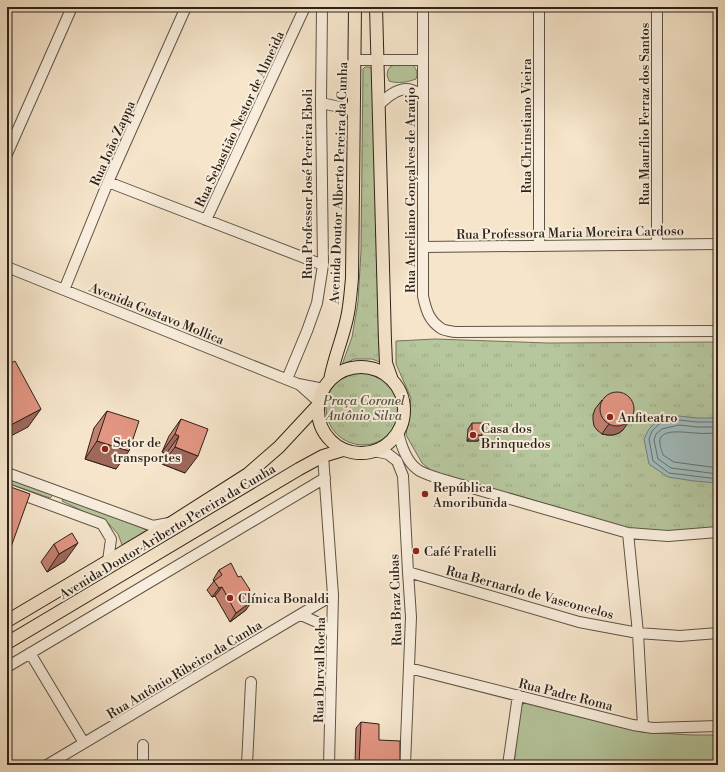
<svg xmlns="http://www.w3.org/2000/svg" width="725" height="772" viewBox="0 0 725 772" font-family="'Libre Bodoni',serif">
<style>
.grass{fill:#b6c69d;stroke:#71745a}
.park{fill:url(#park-tufts);stroke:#71745a}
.water{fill:#a0bdc0;stroke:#727f7d}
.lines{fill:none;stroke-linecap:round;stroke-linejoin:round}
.shore{stroke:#66706c;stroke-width:1}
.minor-casing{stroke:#5e5345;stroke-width:12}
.major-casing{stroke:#2c2218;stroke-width:14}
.minor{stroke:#f9eedd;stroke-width:10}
.major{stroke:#f6e5cb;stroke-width:12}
.wall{fill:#c28070;stroke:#2c2218}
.shaded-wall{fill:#9e685b;stroke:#2c2218}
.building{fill:#e29582;stroke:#2c2218}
.poi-dot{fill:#8f2418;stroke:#f9eedd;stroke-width:1.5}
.labels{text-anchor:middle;stroke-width:4;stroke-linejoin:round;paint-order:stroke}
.street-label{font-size:13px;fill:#2c2218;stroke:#f9eedd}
.park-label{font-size:13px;font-style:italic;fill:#555340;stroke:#f9eedd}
.poi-label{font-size:13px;fill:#2c2218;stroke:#f9eedd;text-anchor:start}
</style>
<defs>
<pattern id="park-tufts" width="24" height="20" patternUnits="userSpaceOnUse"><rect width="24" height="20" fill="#b6c69d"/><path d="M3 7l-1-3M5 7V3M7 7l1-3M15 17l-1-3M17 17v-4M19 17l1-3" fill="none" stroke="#9daa86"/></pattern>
</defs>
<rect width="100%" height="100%" fill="#f6e5cb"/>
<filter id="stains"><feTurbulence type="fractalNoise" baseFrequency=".005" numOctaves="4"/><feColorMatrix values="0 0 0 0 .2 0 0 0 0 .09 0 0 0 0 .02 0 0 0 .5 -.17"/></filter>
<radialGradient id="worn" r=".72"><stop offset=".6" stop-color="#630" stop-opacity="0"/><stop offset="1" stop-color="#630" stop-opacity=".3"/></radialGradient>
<path class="grass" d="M397,65H413C417,70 418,73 416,79C408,82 398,84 389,81L387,75L388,70L391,66Z
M7,478L53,495L50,498L7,483Z
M64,496L147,530L122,545L118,534L109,524L62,501Z
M525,703H529L642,732L692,735H718V765H514L520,708L522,705Z"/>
<path class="park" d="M365,67H369L372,69L380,362L372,359H354L342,365L352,337L358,302L361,251L363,69Z
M435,339L548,343L718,342V530L685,532L631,529L501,491L434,473L422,463L406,435L411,398L396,364V341Z
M326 408a37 37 0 1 1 74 0a37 37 0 1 1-74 0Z"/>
<path class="water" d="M679,416L697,418H718V483L694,481L668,477L649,464L644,439L649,429L657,421Z"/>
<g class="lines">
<path class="shore" d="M718,422H697L679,420L659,424L652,431L649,439L653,461L669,473L718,479
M718,427H697L679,425L662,429L656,434L654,440L658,459L671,468L718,474
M718,433C711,433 703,434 696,433C687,433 664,428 660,439C659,444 662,451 663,455L674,462L718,468"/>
<g class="minor-casing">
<path id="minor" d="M423,7V296C426,310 429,321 442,329C446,331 451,331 455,332L718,331
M539,7V246
M657,7V245
M355,60H423
M321,103L354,110
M379,105C387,97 396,89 407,89C412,89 418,93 423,95
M7,154L72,7
M108,182L323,265
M206,220L305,7
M423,247L718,244
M7,267L298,384L324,389
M64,290L108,182L186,7
M287,379L307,331L317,303L323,265L321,103L322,7
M300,385L319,402
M398,432C401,445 406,461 417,469C421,473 435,477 441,479L628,533L668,536L718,532
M374,451L388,454L397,461L403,476L408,572L411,617L405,765
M323,456L333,595L329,765
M7,473L153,526L169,523
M7,489L102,524L111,539L108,561
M628,533L638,633L643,726
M408,572L579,622L638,633L680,636L718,633
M301,615L319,623L332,632
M30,653L84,743
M7,667L325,478
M409,668L633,725L653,728L718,726
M47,765L333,595
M143,765V745
M247,765L251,682
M508,765L518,695"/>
</g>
<g class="major-casing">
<path id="major" d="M376,7L385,341L386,363L392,380
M318 410a43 43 0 1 1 86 0a43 43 0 1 1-86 0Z
M330,380C334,357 344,336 348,313C350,302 351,290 352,278L355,7
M7,621L157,532L248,474L279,447L319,404
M7,643L299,469L323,456L343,450"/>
</g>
<use href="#minor" class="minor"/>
<use href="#major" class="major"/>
</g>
<path class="wall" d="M602,400L623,430L619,433L613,435H608L602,434L597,430L594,426L593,420V415L595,409Z
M107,411L116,469L85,459L94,428Z
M181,419L185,473L162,464L166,454L162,452L169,436Z
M472,423L482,435L478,441H467L468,429Z
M54,544L65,561L47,572L41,562Z
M219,570L238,577L250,590L248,593L246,610L230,622L215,596L212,597L207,590L214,581L213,580Z
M361,722L379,740L400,765H355L356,728Z"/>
<path class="shaded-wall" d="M41,409L28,427L7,438V427Z
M630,420L623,430L619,433L613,435H608L602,434L608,425Z
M175,434L179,436L166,454L162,452Z
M472,435H482L478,441H467Z
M97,441L129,451L116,469L85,459Z
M175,447L198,456L185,473L162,464Z
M78,543L65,561L47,572L59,554Z
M7,546L11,547L7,552Z
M222,587L215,596L212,597L219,588Z
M252,601L246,610L230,622L236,613Z
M359,764L392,765H358Z"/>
<path class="building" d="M15,361L41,409L7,427V365Z
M600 409a17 17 0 1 1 34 0a17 17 0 1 1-34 0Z
M107,411L139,421L129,451L97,441Z
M181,419L208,429L198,456L175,447L179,436L175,434Z
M472,423H483L482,435H472Z
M8,486L30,494L11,547L7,546V489Z
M72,533L78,543L59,554L54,544Z
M231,563L238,577L241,576L250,590L248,592L252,601L236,613L222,587L219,588L214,581L222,575L219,570Z
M361,722L379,724V740L400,741V765L359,764Z"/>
<g class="poi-dot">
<circle cx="610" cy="417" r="4"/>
<circle cx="473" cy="435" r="4"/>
<circle cx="105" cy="449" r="4"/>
<circle cx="425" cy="494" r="4"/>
<circle cx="416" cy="551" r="4"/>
<circle cx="230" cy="598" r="4"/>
</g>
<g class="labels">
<g class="street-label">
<text transform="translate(644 114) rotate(-90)" y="5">Rua Maurílio Ferraz dos Santos</text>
<text transform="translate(239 119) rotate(-65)" y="5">Rua Sebastião Nestor de Almeida</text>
<text transform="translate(526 126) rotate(-90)" y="5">Rua Chrinstiano Vieira</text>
<text transform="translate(112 143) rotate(-66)" y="5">Rua João Zappa</text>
<text transform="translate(338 183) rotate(-88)" y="5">Avenida Doutor Alberto Pereira da Cunha</text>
<text transform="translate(307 184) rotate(-90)" y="5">Rua Professor José Pereira Eboli</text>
<text transform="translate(410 190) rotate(-90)" y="5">Rua Aureliano Gonçalves de Araújo</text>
<text transform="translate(570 232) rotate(-1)" y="5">Rua Professora Maria Moreira Cardoso</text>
<text transform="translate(157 313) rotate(22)" y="5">Avenida Gustavo Mollica</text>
<text transform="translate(167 531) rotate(-31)" y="5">Avenida Doutor Ariberto Pereira da Cunha</text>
<text transform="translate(530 592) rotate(15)" y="5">Rua Bernardo de Vasconcelos</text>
<text transform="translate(395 600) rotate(-92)" y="5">Rua Braz Cubas</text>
<text transform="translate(184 669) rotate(-31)" y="5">Rua Antônio Ribeiro da Cunha</text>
<text transform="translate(319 670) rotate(-89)" y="5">Rua Durval Rocha</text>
<text transform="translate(566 694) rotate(14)" y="5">Rua Padre Roma</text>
</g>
<g class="park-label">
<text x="364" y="405">Praça Coronel<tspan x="364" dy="15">Antônio Silva</tspan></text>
</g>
<g class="poi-label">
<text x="618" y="422">Anfiteatro</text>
<text x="481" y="433">Casa dos<tspan x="481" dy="15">Brinquedos</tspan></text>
<text x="113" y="447">Setor de<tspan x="113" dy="15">transportes</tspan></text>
<text x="433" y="492">República<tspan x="433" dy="15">Amoribunda</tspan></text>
<text x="424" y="556">Café Fratelli</text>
<text x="238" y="603">Clínica Bonaldi</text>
</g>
</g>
<rect width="725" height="772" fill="none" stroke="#f6e5cb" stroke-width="24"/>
<rect x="8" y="8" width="709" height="756" fill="none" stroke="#2c2218" stroke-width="2"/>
<rect x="12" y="12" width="701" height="748" fill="none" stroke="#2c2218"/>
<rect width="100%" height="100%" filter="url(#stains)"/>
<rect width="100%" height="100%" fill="url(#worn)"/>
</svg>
